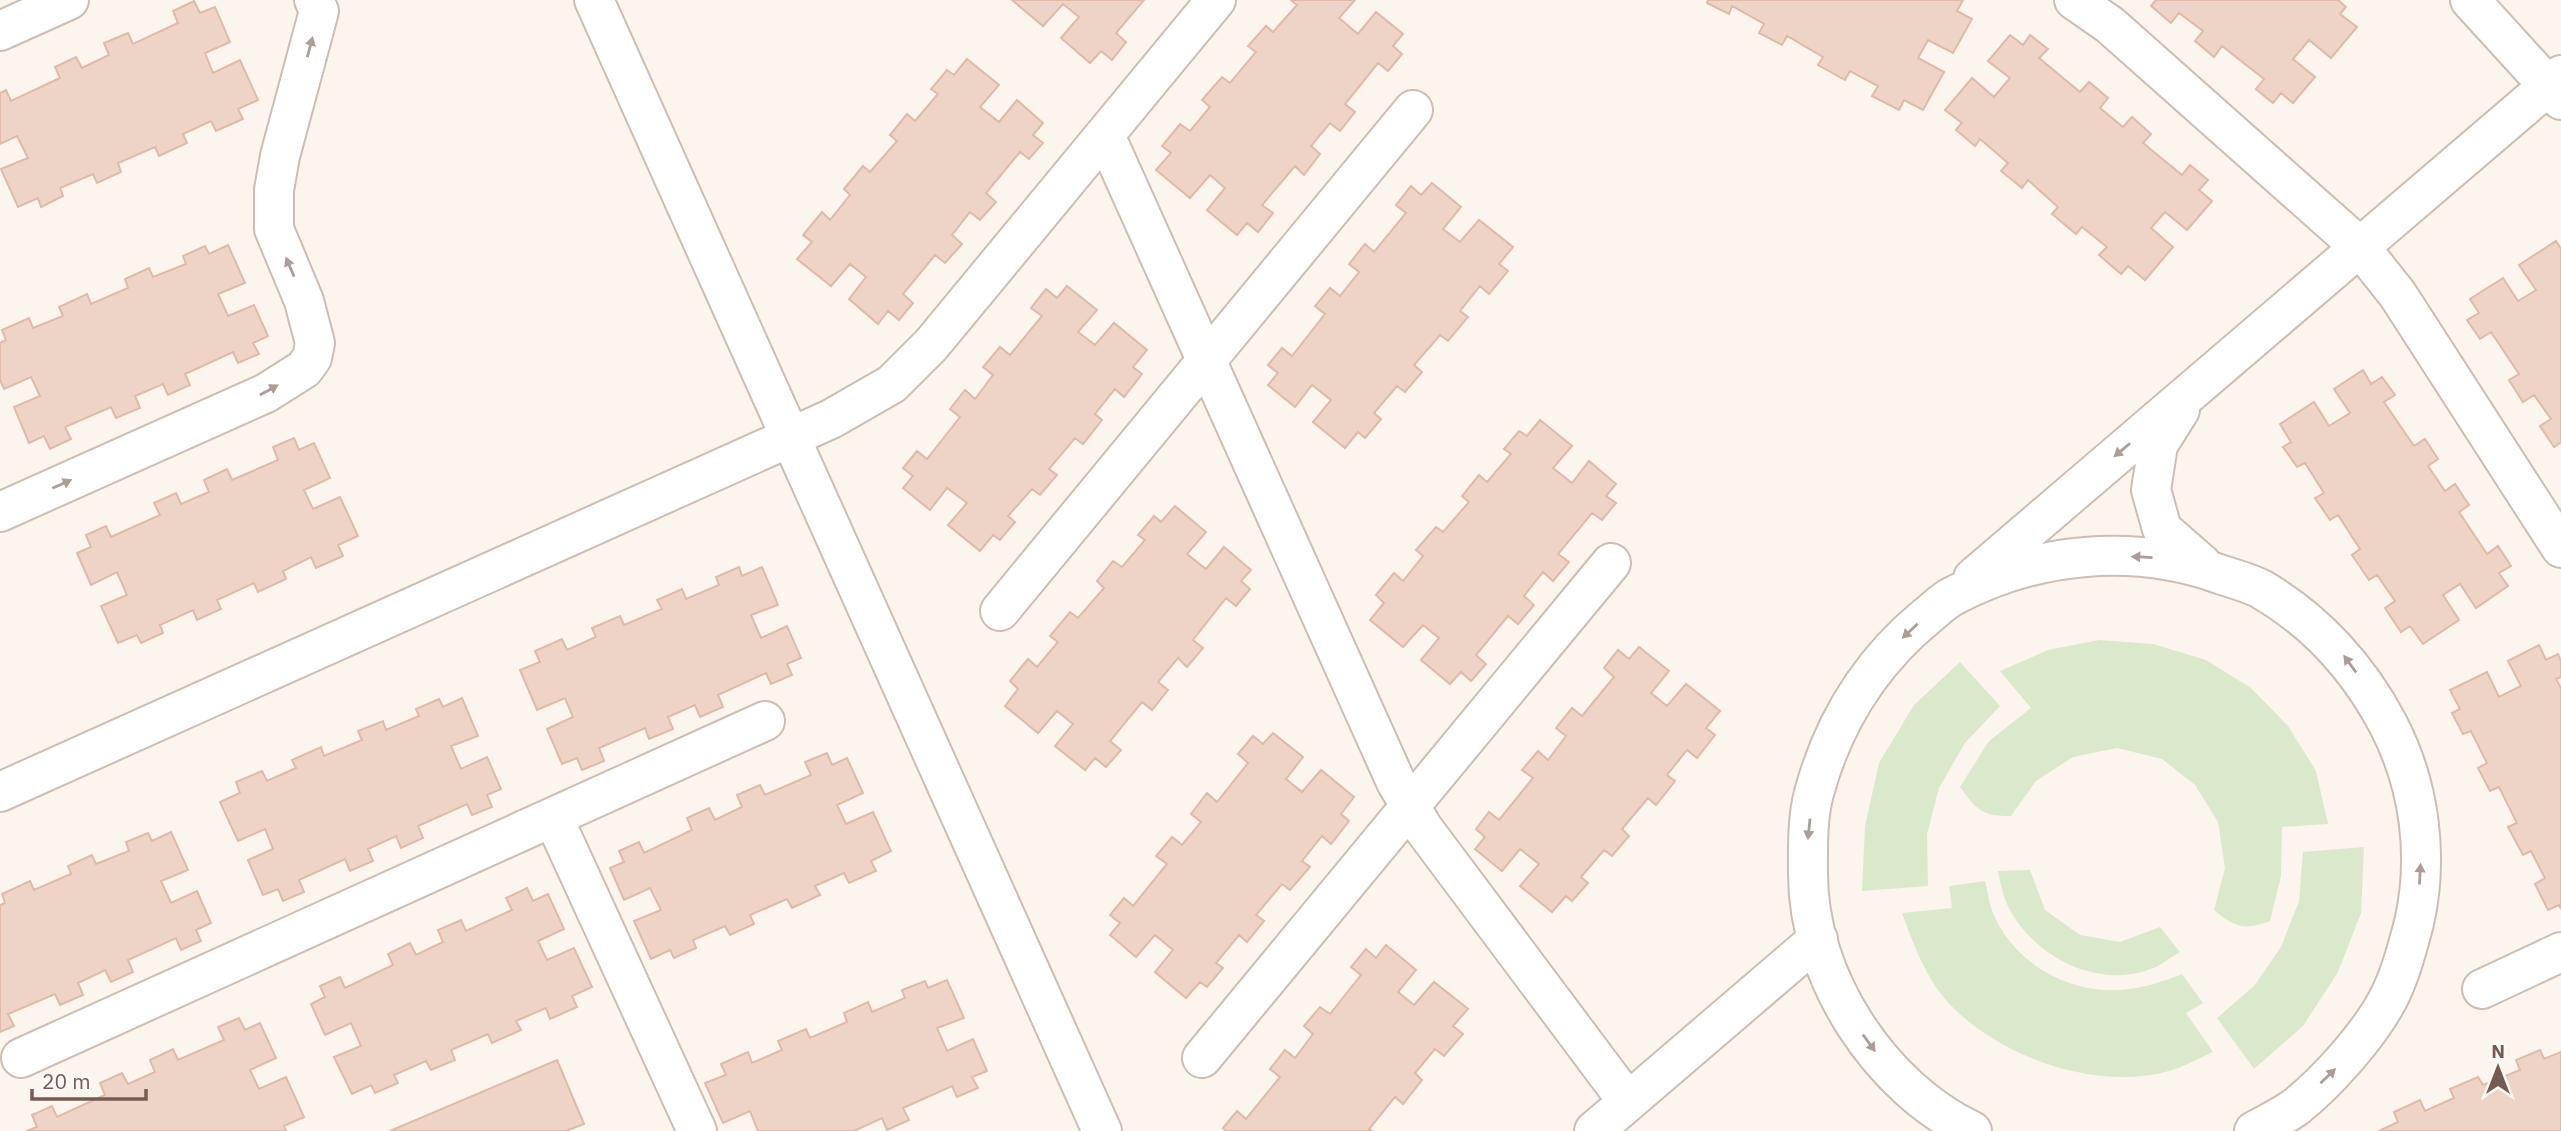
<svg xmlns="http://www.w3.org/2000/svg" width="2561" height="1131" viewBox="0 0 2561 1131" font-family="'IBM Plex Sans',sans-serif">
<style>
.green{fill:#dae9cc}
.building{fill:#eed4c7;stroke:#e0b9a9;stroke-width:2}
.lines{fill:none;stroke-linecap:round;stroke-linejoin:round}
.minor-casing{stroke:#cdbdb3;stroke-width:42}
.minor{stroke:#fff;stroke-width:38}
.oneway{fill:#ac9d97}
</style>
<rect width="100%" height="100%" fill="#fbf5ed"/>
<path class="green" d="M2099,640L2153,644L2206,660L2251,688L2288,726L2316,771L2328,824L2282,827L2281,876L2270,921C2244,931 2234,927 2214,910L2225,868L2218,822L2195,785L2162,759L2117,748L2073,757L2036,781L2011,816C1983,816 1976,810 1960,787L1989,741L2031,708L2000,671L2048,650Z
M1960,662L2000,706L1965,743L1939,788L1927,834L1928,886L1862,891L1865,826L1879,763L1914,705Z
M2364,847L2361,913L2338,972L2303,1026L2254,1069L2217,1018L2254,986L2281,947L2299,901L2303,852Z
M2030,870L2045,910L2080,935L2120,942L2160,927L2180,952C2173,956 2165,962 2158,966C2100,993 2031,957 2006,902C2002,892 2000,881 1998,871Z
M1985,881C1988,892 1989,903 1993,913C2013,962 2067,993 2119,990C2141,989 2162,982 2182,974L2203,1003L2186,1013L2213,1052C2199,1058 2184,1067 2169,1071C2095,1092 1995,1056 1945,999C1924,974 1913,943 1902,913L1952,908L1949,886Z"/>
<path class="building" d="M1012,0H1144L1116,33L1126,42L1112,60L1101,51L1090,63L1061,38L1079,17L1063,4L1043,26Z
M1291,0H1355L1339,18L1358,34L1376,12L1403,34L1393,46L1402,54L1388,71L1378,63L1345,104L1355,112L1340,131L1330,123L1311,146L1320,154L1304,175L1295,166L1262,205L1273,213L1258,232L1247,223L1237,235L1207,210L1225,188L1210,175L1190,198L1156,170L1171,153L1162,146L1180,124L1190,131L1210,107L1202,100L1222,77L1230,83L1256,52L1248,46L1266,26L1273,32L1297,5Z
M1708,0H1963L1957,11L1972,19L1953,53L1928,40L1918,58L1944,72L1923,110L1904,100L1899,110L1872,96L1878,86L1850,71L1845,80L1818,65L1823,57L1787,36L1782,45L1759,33L1764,24L1732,6L1729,14L1707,3Z
M2156,0H2338L2346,7L2340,14L2357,27L2331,58L2309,40L2293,59L2315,77L2293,103L2281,93L2273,103L2256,89L2264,79L2222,46L2214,57L2195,41L2203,31L2179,13L2171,23L2151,6Z
M194,1L200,13L215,7L230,42L205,53L213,73L240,60L258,100L238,109L243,119L216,131L211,121L183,134L187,143L159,156L155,147L118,163L121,172L97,183L93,174L60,188L63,196L41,207L38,198L18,207L1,169L28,158L17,136L0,144V93L6,90L11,101L60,78L55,67L76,57L82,68L109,55L104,43L128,33L133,44L178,23L173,11Z
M2010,35L2023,45L2030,35L2048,49L2039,58L2080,92L2089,82L2108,98L2100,108L2123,127L2132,117L2151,134L2143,143L2182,175L2190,165L2208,180L2199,190L2212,201L2187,230L2165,212L2151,228L2173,247L2145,280L2128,266L2121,274L2099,255L2107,247L2082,227L2076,234L2052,214L2058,207L2028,180L2022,188L2001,171L2008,163L1980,139L1975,146L1956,130L1962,123L1945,110L1972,78L1994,97L2010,78L1988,61Z
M967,59L999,85L980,107L999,122L1017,100L1043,123L1033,135L1043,143L1029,159L1020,152L986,193L996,202L980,220L970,212L952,235L962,244L945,263L935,255L903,294L913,303L899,320L888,311L878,324L849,299L866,277L850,264L831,286L797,259L812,242L803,235L822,212L830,220L850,195L844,189L863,166L870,172L897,141L890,135L907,114L915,121L938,94L931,89L947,70L954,75Z
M1432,183L1461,207L1443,229L1460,242L1479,220L1513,247L1499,264L1508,271L1489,294L1480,286L1460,311L1468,317L1448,341L1440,335L1414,365L1422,372L1405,392L1397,386L1374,413L1381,419L1365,438L1358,432L1345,448L1313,422L1331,400L1312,385L1295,407L1268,385L1278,373L1268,365L1282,348L1292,356L1325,314L1315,306L1330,288L1340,296L1359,272L1349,264L1365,244L1374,252L1406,213L1396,205L1411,186L1421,195Z
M2556,241L2561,249V442L2554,447L2540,426L2551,419L2534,395L2523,402L2509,380L2519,374L2491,332L2480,339L2467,320L2479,313L2470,299L2503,278L2518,301L2536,290L2519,265Z
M228,245L245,283L218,294L228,316L254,305L268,336L253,343L259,354L238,363L233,352L185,374L190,385L168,395L163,384L135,396L140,408L116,418L111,407L65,427L71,439L50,449L44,436L29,443L14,407L40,396L31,377L4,389L0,380V343L6,340L2,330L29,318L33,328L63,316L59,307L87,294L91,304L128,288L125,279L149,268L153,277L186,264L183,256L205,246L209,254Z
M1067,286L1097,310L1078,332L1095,345L1114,323L1147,350L1133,367L1142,374L1124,397L1115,389L1095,414L1102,420L1083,444L1075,438L1049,469L1057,475L1040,495L1032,489L1008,516L1015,522L1000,540L993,535L980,551L948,525L967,503L947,488L930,510L903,488L913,476L903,468L917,451L927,459L960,417L950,409L965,390L975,399L993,375L983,367L1000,347L1010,355L1042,316L1031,308L1046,289L1057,298Z
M2363,370L2371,384L2382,377L2395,395L2384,402L2414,446L2425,439L2438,459L2428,466L2445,491L2455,484L2469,505L2459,512L2487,554L2498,546L2511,566L2499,573L2508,586L2476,608L2460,584L2443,595L2459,620L2423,644L2410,626L2401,632L2385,608L2395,601L2377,575L2369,580L2352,555L2360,549L2338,515L2330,520L2315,498L2324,493L2305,463L2297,467L2283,447L2291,442L2280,424L2314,402L2329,426L2350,413L2334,389Z
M1540,420L1572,446L1553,468L1572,483L1589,461L1616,484L1606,496L1616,503L1602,520L1592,513L1558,554L1569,562L1553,581L1543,572L1524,596L1534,605L1518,624L1508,616L1476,655L1486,664L1471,681L1461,672L1450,684L1421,660L1439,638L1423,625L1403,647L1370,620L1384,603L1376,595L1394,573L1403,581L1423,556L1416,550L1436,527L1443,532L1469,502L1462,496L1479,475L1487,482L1511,454L1504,449L1519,431L1527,436Z
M294,438L299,450L314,443L330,478L304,490L313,509L340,497L358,536L338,545L343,556L316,568L311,557L283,571L286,579L258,592L254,583L217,600L221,609L197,620L193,610L160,625L163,633L141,643L137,635L118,643L101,606L127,595L117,572L91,585L77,553L91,547L86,535L106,526L111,537L160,515L154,503L176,493L181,504L209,492L204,480L227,469L232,480L278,460L273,447Z
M1175,506L1206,532L1187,554L1206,569L1224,547L1251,570L1241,581L1250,589L1236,606L1226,598L1193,640L1203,648L1187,667L1178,658L1158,682L1168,690L1152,710L1142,702L1110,741L1121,750L1106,767L1095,758L1085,770L1055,746L1073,724L1057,711L1038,733L1005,706L1018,689L1010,681L1028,659L1037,667L1058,642L1050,636L1070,612L1078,618L1104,588L1097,581L1113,561L1122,567L1145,540L1138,535L1154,516L1161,522Z
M739,567L742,576L762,567L778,605L751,615L761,638L787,626L801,658L787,664L792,675L771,684L766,673L718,695L723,707L700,717L695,705L668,717L673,729L649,739L645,728L599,748L604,761L582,770L577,758L562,764L547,729L573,717L565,698L537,710L520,670L540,662L535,651L562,639L567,650L596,637L592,628L620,616L624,625L662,609L657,600L682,589L686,599L719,585L716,577Z
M2539,645L2546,660L2558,654L2561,661V677L2556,679L2561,688V909L2559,905L2548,910L2535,884L2545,878L2531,851L2523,855L2508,827L2517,823L2499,787L2490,791L2478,768L2487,763L2471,731L2463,734L2452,713L2460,709L2450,690L2487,672L2499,697L2521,686L2508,661Z
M1639,647L1669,671L1651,693L1667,706L1686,684L1720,711L1706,728L1715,735L1697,758L1687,750L1667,775L1675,781L1656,805L1648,798L1622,829L1629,836L1612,856L1604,850L1581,877L1588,883L1572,901L1566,896L1552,912L1520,886L1539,864L1520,849L1502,871L1475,849L1485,837L1476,829L1489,812L1499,820L1533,778L1522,770L1538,751L1548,760L1566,736L1556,728L1572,708L1582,716L1614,677L1604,668L1618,650L1629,659Z
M462,698L478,736L451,746L461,769L487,757L501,789L487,795L492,807L472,815L467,804L418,826L423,838L401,848L396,836L368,849L373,861L350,871L345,859L299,880L304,892L283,901L278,889L263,895L248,860L273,849L265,829L238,841L220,802L240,793L236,782L262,771L267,781L296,768L292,760L321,747L324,756L362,740L358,731L383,721L386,730L419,716L416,709L439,699L443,707Z
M1273,733L1303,757L1286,779L1302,792L1321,770L1354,797L1341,814L1349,821L1331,844L1322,836L1302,861L1310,867L1290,890L1282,884L1256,915L1264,921L1247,942L1239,935L1216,963L1223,968L1207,987L1200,982L1186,998L1155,972L1173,950L1155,935L1136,957L1110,935L1120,923L1110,915L1124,898L1133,906L1167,864L1156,856L1172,837L1182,845L1201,822L1191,814L1207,793L1217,802L1248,763L1238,754L1253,736L1263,744Z
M827,753L832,765L847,758L863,793L837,805L846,824L873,812L891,851L871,861L876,871L849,883L844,873L815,886L820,895L792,908L787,899L750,915L754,924L730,935L725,926L693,940L696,948L674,958L670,950L651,959L634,921L661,910L650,888L624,900L610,868L624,862L619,851L639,842L644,853L692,830L687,818L709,808L715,820L742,807L737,795L760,785L765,795L811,775L805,762Z
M171,832L188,870L161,881L171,903L197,891L211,923L196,930L201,941L181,950L176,938L128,960L133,972L111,982L105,970L78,983L83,995L60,1005L55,994L8,1014L14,1026L0,1032V905L5,903L2,894L30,881L34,890L71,874L68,866L92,855L96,864L129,851L126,842L148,833L152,841Z
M527,888L533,901L548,894L564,929L538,941L547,960L574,948L592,987L572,996L577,1007L550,1019L546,1008L516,1021L521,1030L492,1043L488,1034L451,1050L455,1060L431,1070L426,1061L394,1075L398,1083L375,1093L371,1085L352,1094L334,1057L361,1046L351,1023L325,1035L311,1004L325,997L320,986L340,977L345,988L393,965L388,954L410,943L416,955L443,942L438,930L461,920L466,931L512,910L506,898Z
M1386,945L1416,970L1398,992L1414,1005L1434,982L1468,1009L1453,1026L1463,1034L1444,1056L1435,1049L1415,1073L1422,1080L1403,1104L1395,1097L1369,1129L1372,1131H1226L1223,1128L1237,1111L1246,1119L1280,1077L1270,1069L1285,1050L1295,1058L1313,1034L1304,1026L1320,1007L1330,1014L1361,975L1351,967L1366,949L1376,958Z
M947,980L964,1018L937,1028L947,1051L973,1039L987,1071L972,1077L978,1088L957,1097L952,1086L903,1108L909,1120L887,1130L882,1118L854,1131H758L750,1111L723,1123L705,1083L726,1075L721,1064L748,1052L752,1063L782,1050L778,1041L806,1029L810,1038L847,1022L844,1013L868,1002L872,1012L905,998L902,990L925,981L928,988Z
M239,1018L245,1030L260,1023L276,1058L250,1070L259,1089L286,1077L304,1117L284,1126L286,1131H27L37,1127L32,1115L52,1106L57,1117L105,1095L100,1083L122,1073L128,1084L155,1072L150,1060L173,1049L178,1060L224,1040L218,1027Z
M2540,1050L2544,1059L2561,1052V1131H2379L2398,1122L2394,1112L2420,1100L2425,1111L2454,1098L2450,1089L2478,1077L2483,1085L2520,1070L2516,1060Z
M557,1060L584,1124L566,1131H390Z"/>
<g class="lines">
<g class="minor-casing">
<path id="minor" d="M594,0L1102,1131
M2074,0L2110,25L2360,247L2398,295L2561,548
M2470,0L2561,100
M0,31L69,0
M1105,135L1396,782L1423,828L1628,1102
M2180,410L2158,445L2151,490L2162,529L2202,564
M0,512L266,393L304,369L312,358L315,343L304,301L274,229V190L280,156L319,11L314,0
M1973,578L2561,75
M1000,611L1413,110
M0,792L831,419L892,384L931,345L1216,0
M553,817L697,1131
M2482,989L2561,952
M21,1058L765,721
M1202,1058L1611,563
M1594,1131L1818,939
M1972,1131C1880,1087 1808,978 1808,874C1808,848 1807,819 1814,793C1833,723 1871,662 1927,616C1935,610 1943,601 1953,596C2036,552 2134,543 2222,575C2235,579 2249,583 2261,589C2316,621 2359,669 2388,724C2420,785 2429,857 2414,923C2407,949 2400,977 2387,1001C2368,1036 2328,1081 2297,1106C2284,1116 2268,1123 2254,1131"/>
</g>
<use href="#minor" class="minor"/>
</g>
<defs><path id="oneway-solid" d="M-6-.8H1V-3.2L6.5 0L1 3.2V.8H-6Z" transform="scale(1.75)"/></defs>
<g class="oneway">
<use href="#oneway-solid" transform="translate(310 47) rotate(-75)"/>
<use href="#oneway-solid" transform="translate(290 267) rotate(-113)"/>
<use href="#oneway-solid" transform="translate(269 390) rotate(-29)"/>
<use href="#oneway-solid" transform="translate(2122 450) rotate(140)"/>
<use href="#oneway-solid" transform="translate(62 484) rotate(-24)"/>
<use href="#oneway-solid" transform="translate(2142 557) rotate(-177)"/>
<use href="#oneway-solid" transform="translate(1910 631) rotate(137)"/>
<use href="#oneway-solid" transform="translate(2350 664) rotate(-126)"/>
<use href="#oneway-solid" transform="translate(1809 829) rotate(96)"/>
<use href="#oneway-solid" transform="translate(2420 874) rotate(-87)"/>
<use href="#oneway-solid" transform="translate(1869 1043) rotate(54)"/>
<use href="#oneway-solid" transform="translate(2328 1076) rotate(-44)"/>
</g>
<g transform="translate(2498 1068)" stroke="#fef9f4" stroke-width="5" paint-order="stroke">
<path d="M0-5L12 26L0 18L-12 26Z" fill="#755b51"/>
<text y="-10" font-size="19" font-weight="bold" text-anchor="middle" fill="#755b51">N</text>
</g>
<path d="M32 1089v10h114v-10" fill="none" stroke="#755b51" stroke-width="3.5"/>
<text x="42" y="1089" font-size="21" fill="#755b51" stroke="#fef9f4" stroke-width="5" paint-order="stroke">20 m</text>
</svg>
